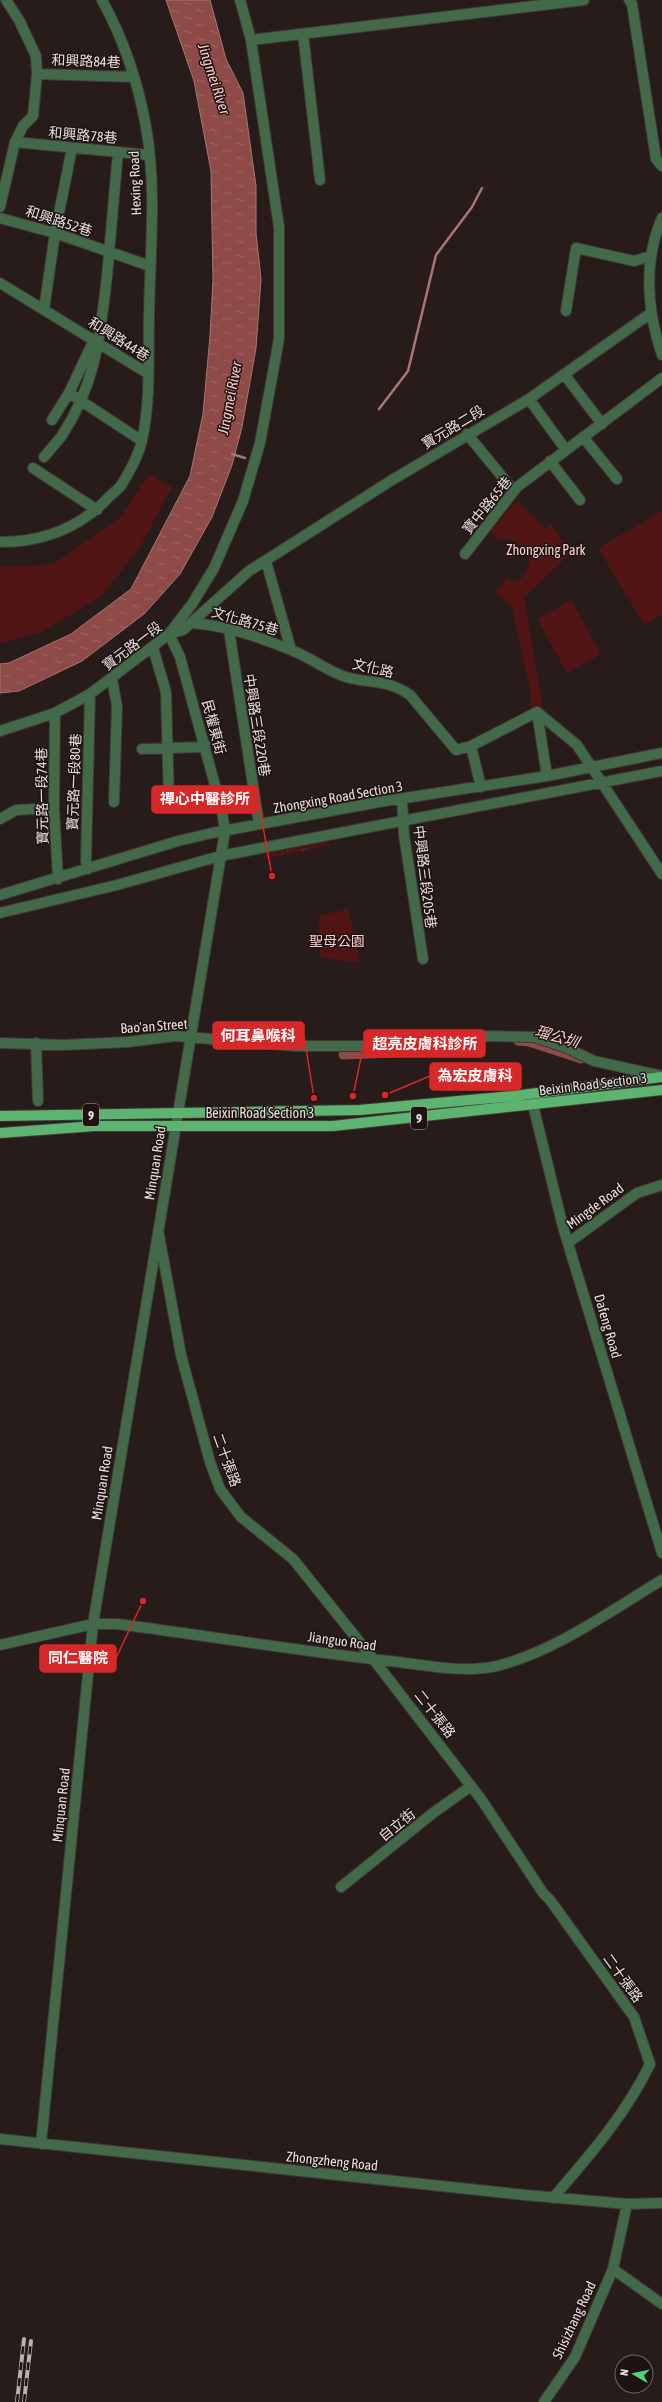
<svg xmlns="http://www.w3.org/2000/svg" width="662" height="2402" viewBox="0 0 662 2402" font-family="'Asap Condensed','Noto Sans TC',sans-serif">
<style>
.green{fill:#501415}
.forest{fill:url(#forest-crowns)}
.water{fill:url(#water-ripples);stroke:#a87674}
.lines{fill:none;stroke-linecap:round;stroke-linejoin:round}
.stream{stroke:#a87674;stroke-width:2.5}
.canal{stroke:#8d4a47;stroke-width:9}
.minor-casing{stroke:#433736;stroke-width:12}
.major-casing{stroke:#433736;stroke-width:12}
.minor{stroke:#42694a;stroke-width:10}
.major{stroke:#5db471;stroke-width:10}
.rail-casing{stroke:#b9b0af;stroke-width:4}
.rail{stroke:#1f1312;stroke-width:2.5;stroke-dasharray:8;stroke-linecap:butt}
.labels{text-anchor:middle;stroke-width:3;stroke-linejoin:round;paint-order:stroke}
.shield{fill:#1f1312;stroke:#aba1a1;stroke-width:1}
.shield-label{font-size:13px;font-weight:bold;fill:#e7dede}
.street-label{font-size:14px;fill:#e7dede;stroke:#1f1312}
.park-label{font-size:14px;fill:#facfcc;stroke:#1f1312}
.water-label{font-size:15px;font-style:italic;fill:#f6cbc8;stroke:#1f1312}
.leader{fill:none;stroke:#d62828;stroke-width:1.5}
.callout-dot{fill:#d62828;stroke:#1f1312;stroke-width:1.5}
.callout{fill:#d62828;stroke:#d62828;stroke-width:1.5}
.callout-label{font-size:15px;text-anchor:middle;font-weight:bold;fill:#fff}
</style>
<defs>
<pattern id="forest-crowns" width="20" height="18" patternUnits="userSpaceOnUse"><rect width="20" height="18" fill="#501415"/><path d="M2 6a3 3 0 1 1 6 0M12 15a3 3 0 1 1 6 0" fill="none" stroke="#693637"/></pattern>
<pattern id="water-ripples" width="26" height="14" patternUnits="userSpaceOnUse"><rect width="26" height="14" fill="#8d4a47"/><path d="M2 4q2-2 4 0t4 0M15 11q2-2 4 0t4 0" fill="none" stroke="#9d6461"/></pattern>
</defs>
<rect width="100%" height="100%" fill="#281c1b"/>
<path class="green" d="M149,475L172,487L139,549L101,596L44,631L0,644V567L53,564L120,518Z
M517,500L547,530L550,523L571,553L524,598L543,709L530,710L531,694L512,607L496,592L507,578L514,582L523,577L530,562L527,549L508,538L500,540L490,532Z
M662,511V615L644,625L598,548Z
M571,600L601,654L567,673L537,619Z
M348,909L359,956L357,963L320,957L319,916Z"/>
<path class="forest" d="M329,841V845L264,859L263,855Z"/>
<path class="water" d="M166,0H210L226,59L243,93L256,186V233L261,279L256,348L242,427L232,465L212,517L180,574L144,614L82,661L19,691L0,693V664L9,663L71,634L131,589L190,476L203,414L210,336L213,280L211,171L194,81Z"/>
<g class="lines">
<path class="stream" d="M379,409L408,371L436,255L472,207L482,188
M232,454L245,458"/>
<path class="canal" d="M518,1041L529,1042L581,1059
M343,1055L416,1052L458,1044"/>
<g class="minor-casing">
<path id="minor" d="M629,0L632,4L656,159L662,166
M303,34L320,180
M251,40L584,0
M37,74L134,77
M15,142L149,155
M0,207L15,142L23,126L33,116L37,74L36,56L19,20L6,0
M0,218L55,233L150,266
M662,218C643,261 647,311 662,355
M0,283L147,373
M44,310L55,233L72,148
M566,311L576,248L634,261L651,256
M564,374L602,424
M69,393L142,441
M529,399L566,450
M52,420L69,393L94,340
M467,434L514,491
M61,437C96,384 100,337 107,276C111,235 114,193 118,152
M583,437L617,479
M44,457L60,438
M550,461L580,500
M33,468L97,510
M0,542C42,542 80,528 109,497C113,493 119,489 122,484C130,471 139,454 142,440C151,400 148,356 149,315C150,253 157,188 146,127C138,82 124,40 102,0
M465,554L517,487L662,378
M266,561L291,650
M191,623C224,625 260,637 291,650C310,657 327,671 346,677C370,684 388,679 410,695L456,750L471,746L481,787
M229,630L259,824
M169,634L192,604L214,568L243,501L260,443L279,339V227L251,40L240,0
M153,648L166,692L169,801
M112,679L117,706L114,802
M55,713L54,808L58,879
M0,731L55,713L90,694L169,634L183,630L249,571L392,480L529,399L651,313
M471,746L537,712
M142,749L200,747L205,744
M547,776L537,712L577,745L662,874
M402,800L404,835L423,959
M0,819L16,810L54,808
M88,869L86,861L90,694
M0,895L178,841L212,833L379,802L547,776L662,753
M0,913L117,885L220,856L662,771
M0,1043L63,1045L128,1042L175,1036L296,1046H371L426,1044L481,1036L534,1037L567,1048L594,1061L662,1076
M36,1043L38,1101
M533,1105L563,1227L662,1553
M159,1235L181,1355L210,1462L220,1489L241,1517L293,1559L374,1660L481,1799L543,1893L550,1900L634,2017L650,2064C626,2114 589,2156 553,2198
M568,1243L637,1193L662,1185
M0,1645L93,1624H117C210,1636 304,1652 398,1662C429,1666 466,1673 497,1666C556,1651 610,1611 662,1580
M341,1887L433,1813L471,1786
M0,2139L525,2195L627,2204L662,2203
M41,2144L93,1624L225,831L222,811L180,657L169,634
M613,2269L662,2304
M544,2402L575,2357L613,2269L627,2204"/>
</g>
<g class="major-casing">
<path id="major" d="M0,1116L360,1110L514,1096L662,1077
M0,1133L95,1126H333L662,1090"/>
</g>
<use href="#minor" class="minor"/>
<use href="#major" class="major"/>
<g class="rail-casing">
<path id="rail" d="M17,2402L24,2339
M24,2402L31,2341"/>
</g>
<use href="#rail" class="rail"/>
</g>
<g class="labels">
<g class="shield">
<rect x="83" y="1104" width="16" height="22" rx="3"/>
<rect x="411" y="1107" width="16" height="22" rx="3"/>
</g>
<g class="shield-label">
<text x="91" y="1120">9</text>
<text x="419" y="1123">9</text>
</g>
<g class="street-label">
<text transform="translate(86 61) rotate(2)" y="5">和興路84巷</text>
<text transform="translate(83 135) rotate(5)" y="5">和興路78巷</text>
<text transform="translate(135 183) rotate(-92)" y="5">Hexing Road</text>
<text transform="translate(59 221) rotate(18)" y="5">和興路52巷</text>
<text transform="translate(119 339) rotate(32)" y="5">和興路44巷</text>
<text transform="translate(453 427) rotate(-31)" y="5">寶元路二段</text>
<text transform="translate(487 505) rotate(-51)" y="5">寶中路65巷</text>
<text transform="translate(245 621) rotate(16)" y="5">文化路75巷</text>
<text transform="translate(132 646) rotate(-37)" y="5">寶元路一段</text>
<text transform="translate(373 668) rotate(13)" y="5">文化路</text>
<text transform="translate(257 725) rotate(81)" y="5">中興路三段220巷</text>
<text transform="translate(214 727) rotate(75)" y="5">民權東街</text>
<text transform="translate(74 782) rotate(-88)" y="5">寶元路一段80巷</text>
<text transform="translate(42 796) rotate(-91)" y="5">寶元路一段74巷</text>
<text transform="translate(338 797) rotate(-10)" y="5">Zhongxing Road Section 3</text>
<text transform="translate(425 877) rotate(83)" y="5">中興路三段205巷</text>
<text transform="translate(154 1026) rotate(-4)" y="5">Bao'an Street</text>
<text transform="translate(593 1084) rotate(-7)" y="5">Beixin Road Section 3</text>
<text x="260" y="1118">Beixin Road Section 3</text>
<text transform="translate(155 1163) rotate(-81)" y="5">Minquan Road</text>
<text transform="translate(595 1206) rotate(-36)" y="5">Mingde Road</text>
<text transform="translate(608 1326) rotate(74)" y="5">Dafeng Road</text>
<text transform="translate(227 1460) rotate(70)" y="5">二十張路</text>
<text transform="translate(102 1483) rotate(-81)" y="5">Minquan Road</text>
<text transform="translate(342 1641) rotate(8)" y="5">Jianguo Road</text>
<text transform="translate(435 1714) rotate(52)" y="5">二十張路</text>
<text transform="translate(61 1805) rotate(-84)" y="5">Minquan Road</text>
<text transform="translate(397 1825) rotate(-39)" y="5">自立街</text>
<text transform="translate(623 1978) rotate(54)" y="5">二十張路</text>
<text transform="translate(332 2161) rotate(6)" y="5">Zhongzheng Road</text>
<text transform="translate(574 2320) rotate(-65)" y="5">Shisizhang Road</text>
</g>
<g class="park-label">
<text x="546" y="555">Zhongxing Park</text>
<text x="337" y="946">聖母公園</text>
</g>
<g class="water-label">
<text transform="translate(214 79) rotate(72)" y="5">Jingmei River</text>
<text transform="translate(230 398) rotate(-79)" y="5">Jingmei River</text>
<text transform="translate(557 1037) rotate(16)" y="5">瑠公圳</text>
</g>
</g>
<path class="leader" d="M272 876L258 799M314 1098L304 1036M353 1096L364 1043M385 1095L430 1076M143 1601L116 1658"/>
<g class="callout-dot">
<circle cx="272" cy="876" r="4"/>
<circle cx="314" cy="1098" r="4"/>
<circle cx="353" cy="1096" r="4"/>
<circle cx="385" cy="1095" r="4"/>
<circle cx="143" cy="1601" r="4"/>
</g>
<g class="callout">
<rect x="152" y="786" width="106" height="27" rx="4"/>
<rect x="213" y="1022" width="91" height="27" rx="4"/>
<rect x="364" y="1030" width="121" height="27" rx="4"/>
<rect x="430" y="1063" width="91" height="27" rx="4"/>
<rect x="40" y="1645" width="76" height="27" rx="4"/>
</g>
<g class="callout-label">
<text x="205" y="804">禪心中醫診所</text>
<text x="258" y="1041">何耳鼻喉科</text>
<text x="425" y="1049">超亮皮膚科診所</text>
<text x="475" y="1081">為宏皮膚科</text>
<text x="78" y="1663">同仁醫院</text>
</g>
<g transform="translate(634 2374) rotate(279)"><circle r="19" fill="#1f1312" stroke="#6f6464"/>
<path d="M0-3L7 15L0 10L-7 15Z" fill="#4ed675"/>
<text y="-6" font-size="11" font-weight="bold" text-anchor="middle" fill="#e7dede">N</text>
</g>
</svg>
